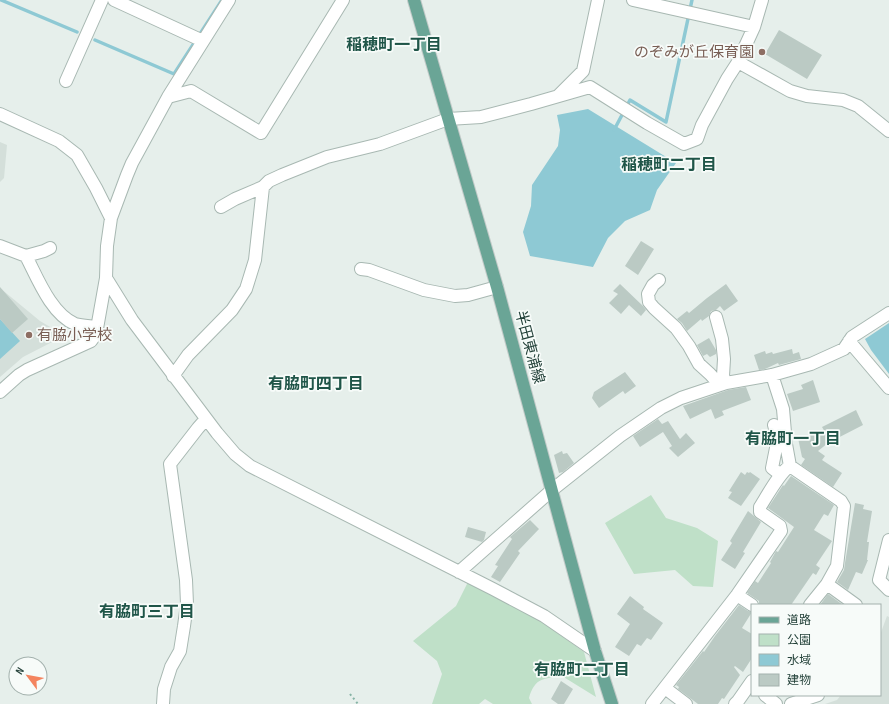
<svg xmlns="http://www.w3.org/2000/svg" width="889" height="704" viewBox="0 0 889 704" font-family="'Sofia Sans Condensed','Noto Sans JP',sans-serif">
<style>
.built{fill:#d4dfda}
.green{fill:#bfe0c8}
.water{fill:#8ec9d4}
.lines{fill:none;stroke-linecap:round;stroke-linejoin:round}
.stream{stroke:#8ec9d4;stroke-width:3.5}
.building{fill:#bbcac4}
.minor-casing{stroke:#a8b8b2;stroke-width:14}
.major-casing{stroke:#c2cac8;stroke-width:14}
.path{stroke:#86b3a5;stroke-width:2;stroke-dasharray:2 3;stroke-linecap:butt}
.minor{stroke:#fff;stroke-width:12}
.major{stroke:#6aa596;stroke-width:12}
.education-dot{fill:#8d6e63;stroke:#f7fbf9;stroke-width:1.5}
.labels{text-anchor:middle;stroke-width:3.5;stroke-linejoin:round;paint-order:stroke}
.education-label{font-size:15px;fill:#785e54;stroke:#f7fbf9;text-anchor:end}
.street-label{font-size:15px;fill:#24423a;stroke:#f7fbf9}
.neighbourhood-label{font-size:16px;font-weight:bold;fill:#1f5548;stroke:#f7fbf9}
</style>
<rect width="100%" height="100%" fill="#e6efeb"/>
<path class="built" d="M0,142L7,145L4,178L0,182Z
M0,288L40,321L57,331L60,338L23,357L0,377Z
M887,616L889,617V704H825L837,700L841,695H880V635Z"/>
<path class="green" d="M651,495L666,518L697,528L718,541L713,587L693,586L675,570L634,574L605,523Z
M468,582L542,622L584,652L596,697L562,676C544,679 535,677 529,698L532,704H493L485,699L479,704H432L442,674L437,661L413,641L456,606Z"/>
<path class="water" d="M588,109L676,163L657,190L650,210L625,221L608,238L593,267L530,256L523,232L531,206L532,185L558,146L560,130L557,115Z
M0,319L20,341L0,359Z
M889,323V374L871,350L865,339Z"/>
<g class="lines">
<path class="stream" d="M1,0L77,32
M95,40L174,74L222,0
M614,130L630,100L666,122L692,0"/>
</g>
<path class="building" d="M779,30L822,55L807,79L765,54Z
M641,241L654,249L638,275L625,266Z
M620,284L643,306L646,310L641,316L629,305L621,314L609,303L618,294L613,291Z
M726,284L738,301L724,311L720,306L716,310L711,311L709,316L702,321L701,319L687,331L682,323L677,319L687,311L689,313L707,298Z
M0,287L28,319L12,333L0,319Z
M709,338L716,350V354L710,357L707,354L703,356L697,345Z
M792,349L793,354L799,352L801,359L779,365L778,363L765,369L759,370L754,355L765,351L766,354L772,352L773,354Z
M625,372L636,386L625,394L623,391L599,408L592,398L594,392Z
M813,380L820,402L793,411L787,394L803,389L801,385Z
M746,387L751,400L722,411L724,415L715,419L711,409L690,419L683,406L728,390Z
M856,410L863,425L828,443L818,451L825,456L822,460L842,473L833,487L801,465L805,459L802,457L798,438L825,432L822,427Z
M658,419L662,424L668,421L680,439L686,433L695,443L678,457L669,448L672,446L663,432L640,447L633,436Z
M562,451L563,454L567,453L574,463L563,472L559,473L554,455Z
M741,472L745,475L747,472L749,473L750,472L760,479L741,506L728,498L732,492L729,491Z
M791,476L834,505L828,516L824,514L814,530L832,541L816,565L820,568L816,575L813,573L791,605H759V601L747,593L755,581L758,583L771,563L770,562L776,551L778,552L794,527L768,508L783,485L784,486Z
M855,503L864,505L863,509L872,511L867,542H869L867,560H868L862,574L856,572L848,590L837,582L844,570L845,563Z
M748,511L761,522L743,552L745,553L735,569L721,560L732,543L730,541Z
M530,520L539,529L518,551L520,553L500,582L491,577L498,566L495,565L512,539L510,537Z
M468,527L486,532L484,540L482,542L465,537Z
M828,594L843,605H820Z
M630,596L644,607L643,609L663,623L651,640L647,638L641,646L637,644L629,656L615,647L630,624L617,614Z
M739,605L748,611L752,612L742,628L752,634V658L743,672L735,666L734,667L740,675L724,699L722,698L718,704H698L678,689L679,687L676,685L703,651L704,652L715,636Z
M561,681L573,689L564,704H558L551,699Z"/>
<g class="lines">
<g class="minor-casing">
<path id="minor" d="M114,0L203,41
M633,0L754,27
M738,62L790,91L807,96L843,100L858,106L889,131
M66,81L102,0
M559,95L583,71L598,0
M168,97L191,91L261,133L343,0
M0,114L59,141L77,155L96,188L111,218
M221,207L235,199L263,187
M0,246L26,256C37,277 51,314 75,324C82,326 90,326 97,327
M26,256L44,251L50,248
M361,269L369,270L424,290L455,296L468,295L497,287
M106,278L132,320L217,433L235,454L250,466L493,589L544,616L595,651
M659,280L653,285L648,294L649,302L654,308L676,328L689,346L699,364L710,374L720,385
M716,317L722,339L724,359L723,376L726,383
M849,341L889,388
M772,375L783,409L786,444L790,466
M173,376L188,355L232,310L246,289L255,260L263,187L269,181L282,175L327,157L380,144L448,119L481,117L531,104L590,87L647,123L684,144L697,139L702,125L727,79L738,62L754,27L762,0
M0,392L19,375L27,370L91,341L96,334L106,278L107,246L111,218L127,175L132,163L168,97L229,0
M774,425L777,436L776,448L772,468L781,475
M889,540L879,580L889,590
M459,572L552,490L620,436L661,408L681,398L726,383L772,375L811,364L844,349L852,337L889,313
M827,584L856,605
M737,595L752,605
M665,688L686,704
M765,695L776,704
M163,704L164,689L171,667L180,651L184,626L187,604L186,580L170,464L198,428L206,419
M652,704L737,595L781,531L780,526L760,512V507C767,496 780,472 790,466L841,501L844,506L837,566L827,584L810,605
M735,704L738,701L752,681
M791,704L818,695"/>
</g>
<g class="major-casing">
<path id="major" d="M414,0L497,287L595,651L612,704"/>
</g>
<path class="path" d="M350,694L358,704"/>
<use href="#minor" class="minor"/>
<use href="#major" class="major"/>
</g>
<g class="education-dot">
<circle cx="762" cy="52" r="4"/>
<circle cx="29" cy="335" r="4"/>
</g>
<g class="labels">
<g class="education-label">
<text x="754" y="57">のぞみが丘保育園</text>
<text x="37" y="340" text-anchor="start">有脇小学校</text>
</g>
<g class="street-label">
<text transform="translate(530 347) rotate(75)" y="5">半田東浦線</text>
</g>
<g class="neighbourhood-label">
<text x="394" y="50">稲穂町一丁目</text>
<text x="669" y="170">稲穂町二丁目</text>
<text x="316" y="389">有脇町四丁目</text>
<text x="793" y="444">有脇町一丁目</text>
<text x="147" y="617">有脇町三丁目</text>
<text x="582" y="675">有脇町二丁目</text>
</g>
</g>
<rect x="751" y="604" width="130" height="92" fill="#f7fbf9" stroke="#a3b1ad"/>
<rect x="759" y="617" width="20" height="6" fill="#6aa596" stroke="#a3b1ad"/>
<text x="787" y="624" font-size="12" fill="#24423a">道路</text>
<rect x="759" y="634" width="20" height="12" fill="#bfe0c8" stroke="#a3b1ad"/>
<text x="787" y="644" font-size="12" fill="#24423a">公園</text>
<rect x="759" y="654" width="20" height="12" fill="#8ec9d4" stroke="#a3b1ad"/>
<text x="787" y="664" font-size="12" fill="#24423a">水域</text>
<rect x="759" y="674" width="20" height="12" fill="#bbcac4" stroke="#a3b1ad"/>
<text x="787" y="684" font-size="12" fill="#24423a">建物</text>
<g transform="translate(28 676) rotate(302)"><circle r="19" fill="#f7fbf9" stroke="#a3b1ad"/>
<path d="M0-3L7 15L0 10L-7 15Z" fill="#f4845f"/>
<text y="-6" font-size="11" font-weight="bold" text-anchor="middle" fill="#24423a">N</text>
</g>
</svg>
